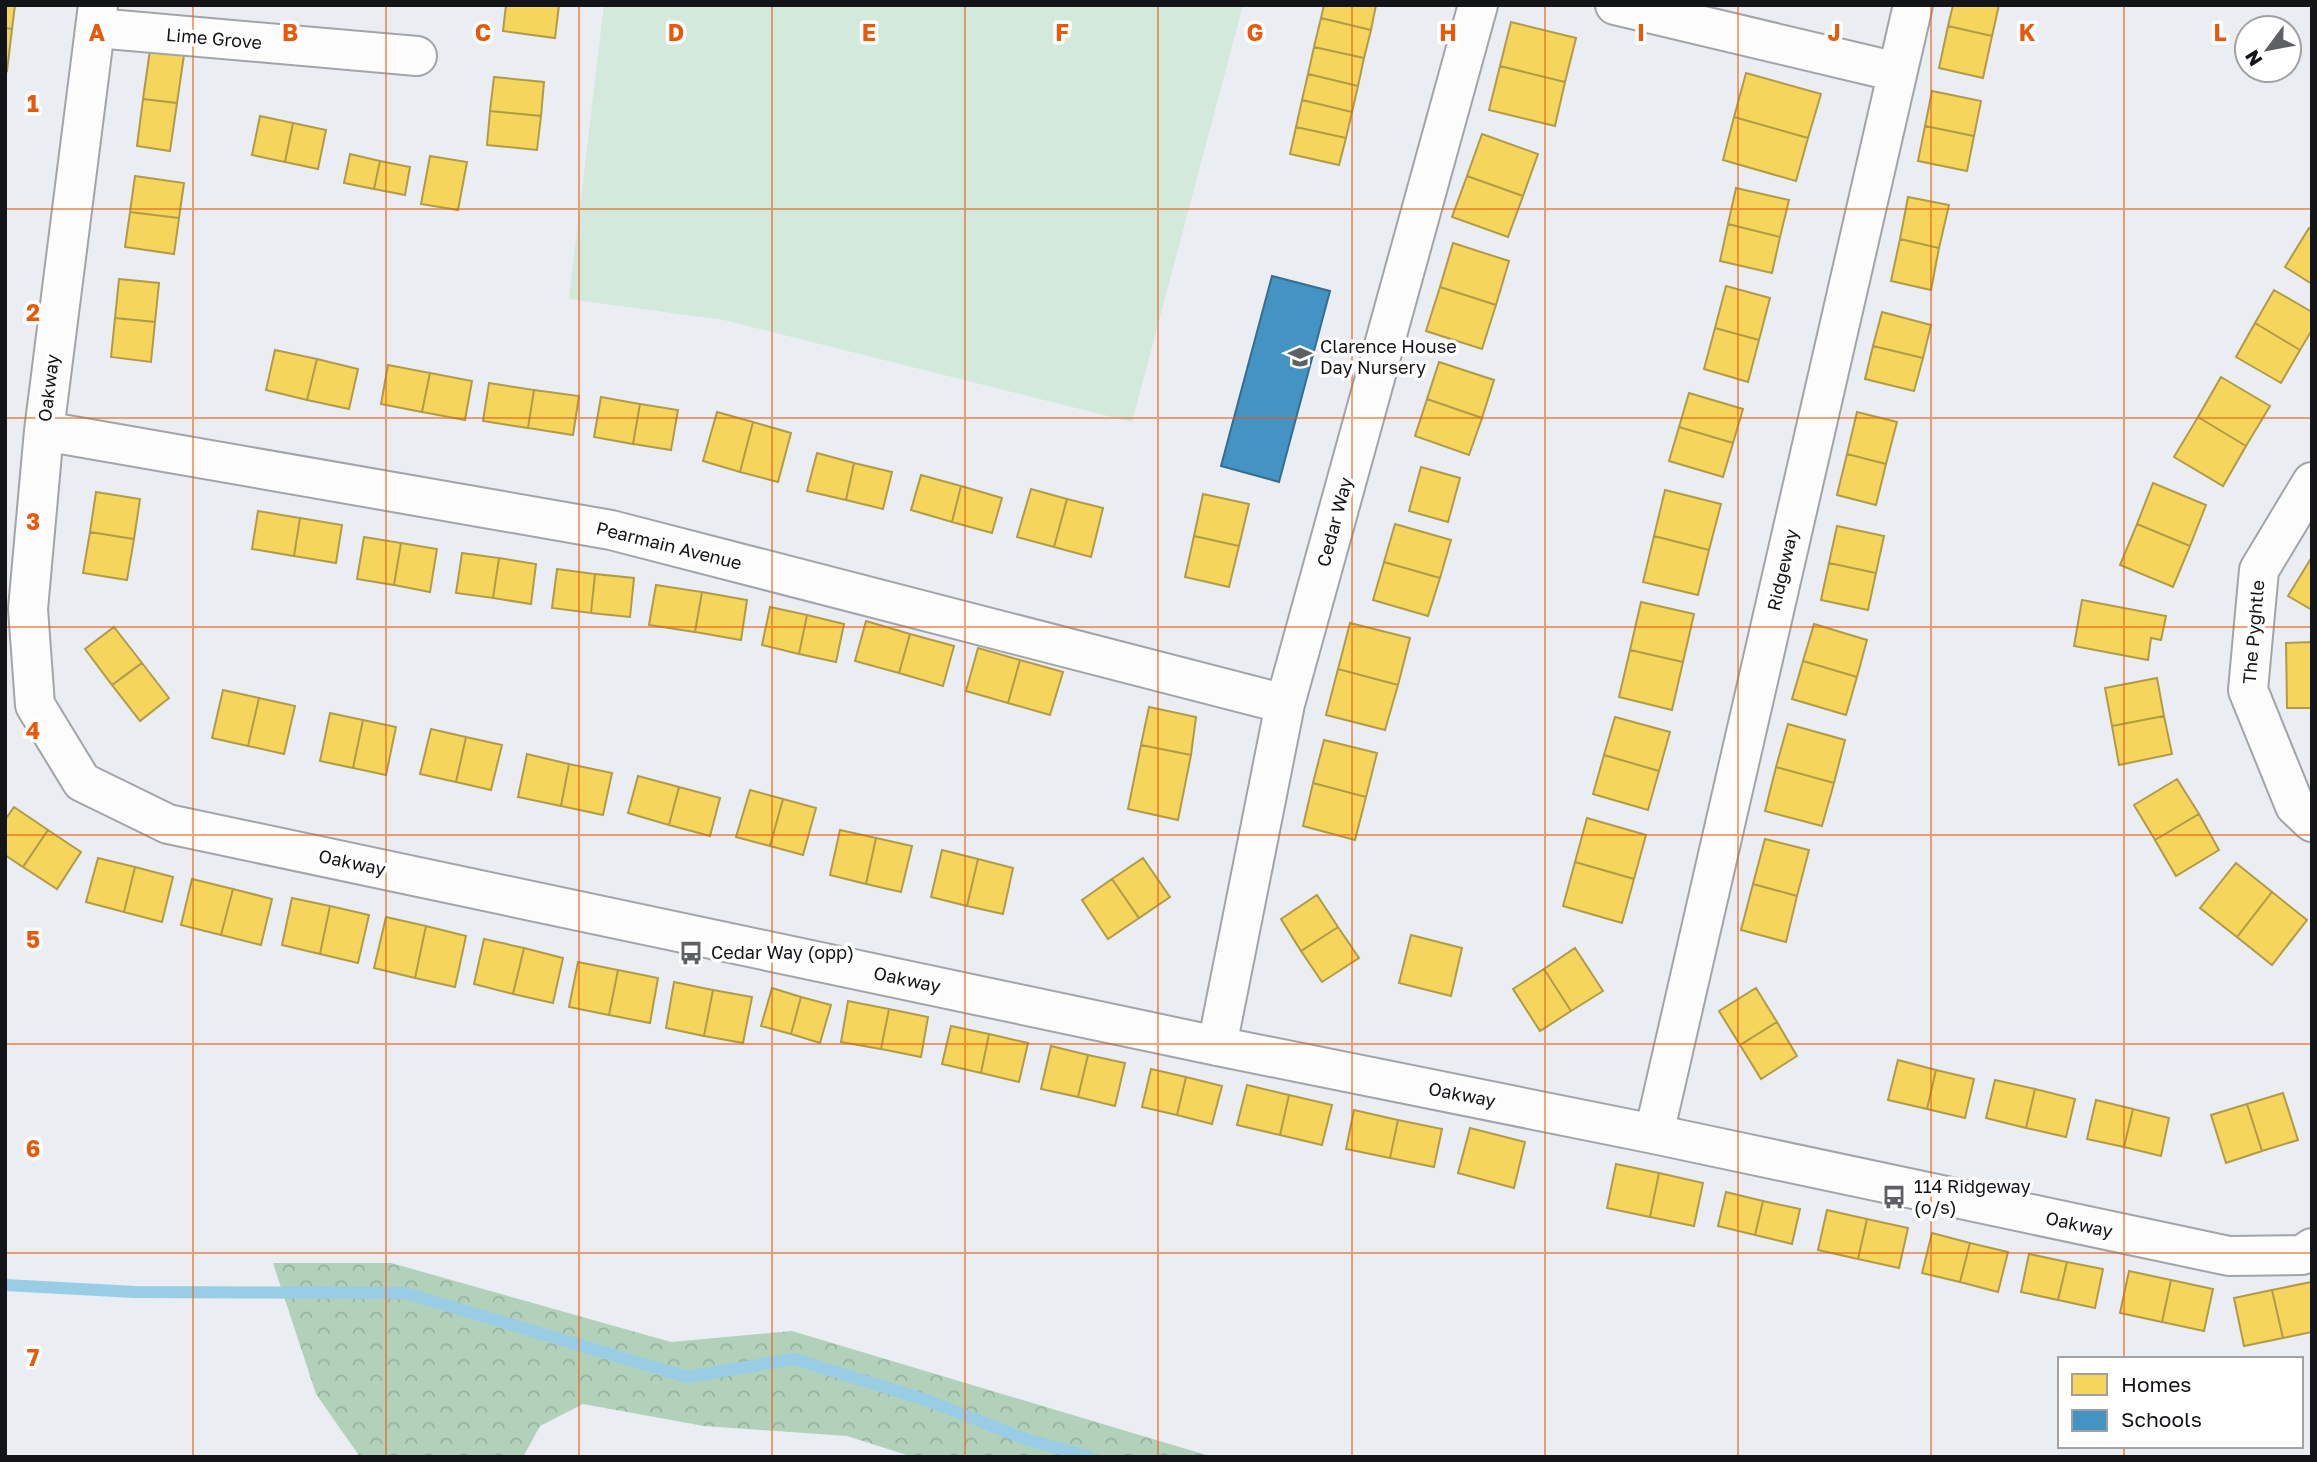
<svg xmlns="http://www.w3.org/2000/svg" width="2317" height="1462" viewBox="0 0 2317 1462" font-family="'Golos Text',sans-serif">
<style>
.forest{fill:url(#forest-crowns)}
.park{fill:#d3e9db}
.homes{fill:#f6d55c;stroke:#b29b48;stroke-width:2}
.schools{fill:#4393c3;stroke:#356d90;stroke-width:2}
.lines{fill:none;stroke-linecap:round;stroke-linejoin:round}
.stream{stroke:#99cce5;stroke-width:12}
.street-casing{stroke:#a2a4a8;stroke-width:42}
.street{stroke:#fcfcfd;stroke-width:38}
.grid{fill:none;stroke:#e8590c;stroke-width:2;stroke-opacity:0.55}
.labels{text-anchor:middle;stroke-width:7;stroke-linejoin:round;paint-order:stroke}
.street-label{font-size:18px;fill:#131418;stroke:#fff}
.poi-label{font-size:18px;fill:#131418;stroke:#fff;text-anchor:start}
.grid-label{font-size:23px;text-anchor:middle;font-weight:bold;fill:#e8590c;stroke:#fff;stroke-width:7;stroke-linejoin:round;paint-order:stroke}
</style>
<defs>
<pattern id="forest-crowns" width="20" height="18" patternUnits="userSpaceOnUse" patternTransform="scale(1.75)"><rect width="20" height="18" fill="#b1d1bb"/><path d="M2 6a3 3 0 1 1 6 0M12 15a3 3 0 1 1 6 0" fill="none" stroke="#97b3a0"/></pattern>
</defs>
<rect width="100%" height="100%" fill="#eaedf2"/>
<path class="forest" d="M273,1263H391L671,1342L792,1331L1213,1457H913L847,1436L704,1426L583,1404L540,1426L523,1457H360L316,1394Z"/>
<path class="park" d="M604,5H1243L1132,422L724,320L569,299Z"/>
<path class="homes" d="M5,5H15L12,29L5,28Z
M506,5H559L555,38L503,31Z
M1324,5H1376L1371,30L1321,18Z
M1953,5H1999L1992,36L1948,26Z
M1321,18L1371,30L1364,58L1314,47Z
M1511,22L1576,38L1565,82L1500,66Z
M1948,26L1992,36L1983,78L1939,68Z
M5,28L12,29L7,71L5,70Z
M1314,47L1364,58L1358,86L1308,74Z
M150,50L184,55L177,103L143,99Z
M1500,66L1565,82L1555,126L1489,110Z
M1746,73L1821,94L1808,138L1734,117Z
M1308,74L1358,86L1352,112L1302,100Z
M494,77L544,82L541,116L490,111Z
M1932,91L1981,101L1974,136L1925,126Z
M143,99L177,103L170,151L137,146Z
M1302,100L1352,112L1346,138L1296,127Z
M490,111L541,116L537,150L487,145Z
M260,116L293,123L285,162L252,155Z
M1734,117L1808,138L1796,181L1723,160Z
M293,123L326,130L318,169L285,162Z
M1925,126L1974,136L1967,171L1918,161Z
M1296,127L1346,138L1339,165L1290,154Z
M1482,134L1538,154L1523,196L1467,176Z
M350,154L380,161L374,189L344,183Z
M430,156L467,162L458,210L421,204Z
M380,161L410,167L405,195L374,189Z
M135,176L184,183L179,218L130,212Z
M1467,176L1523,196L1508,237L1452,217Z
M1736,188L1789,200L1780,237L1728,224Z
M1908,197L1949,205L1939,248L1900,239Z
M130,212L179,218L174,254L125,247Z
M1728,224L1780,237L1772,273L1720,261Z
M2309,228L2312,230V284L2285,267Z
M1900,239L1939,248L1931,290L1891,281Z
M1453,243L1509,261L1496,305L1440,287Z
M119,279L159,283L155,322L115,318Z
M1726,286L1770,298L1759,340L1715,328Z
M1440,287L1496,305L1482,349L1426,331Z
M2274,290L2312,312V330L2300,350L2255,323Z
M1882,312L1931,325L1923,358L1873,346Z
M115,318L155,322L151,362L111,357Z
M2255,323L2300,350L2281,383L2236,357Z
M1715,328L1759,340L1748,382L1704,369Z
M1873,346L1923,358L1914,391L1865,379Z
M275,350L317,359L307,400L266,390Z
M317,359L358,369L349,409L307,400Z
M1439,362L1494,380L1482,418L1427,399Z
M388,365L430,373L422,412L381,404Z
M430,373L472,381L465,420L422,412Z
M2221,377L2270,406L2246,446L2198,417Z
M489,383L534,390L528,428L483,421Z
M534,390L579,396L573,435L528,428Z
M1689,393L1743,409L1733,443L1679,427Z
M601,397L640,404L633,444L594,437Z
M1427,399L1482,418L1469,455L1415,436Z
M640,404L678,410L671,450L633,444Z
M717,412L753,422L740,472L703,461Z
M1857,412L1897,422L1886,464L1847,454Z
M2198,417L2246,446L2223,486L2174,457Z
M753,422L791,433L778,482L740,472Z
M1679,427L1733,443L1723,477L1669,461Z
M817,453L854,463L846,500L807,491Z
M1847,454L1886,464L1876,505L1837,495Z
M854,463L892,472L883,509L846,500Z
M1421,467L1460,478L1448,522L1409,511Z
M921,475L961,486L952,522L911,510Z
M2153,483L2206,505L2190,546L2137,524Z
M961,486L1002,498L992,533L952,522Z
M1031,489L1067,499L1054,547L1017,537Z
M1665,490L1721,504L1709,550L1654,536Z
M96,492L140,499L134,539L90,532Z
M1203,494L1249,504L1239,546L1194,536Z
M1067,499L1103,508L1091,557L1054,547Z
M258,511L300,518L294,556L252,549Z
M300,518L342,525L336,563L294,556Z
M1395,524L1451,540L1440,578L1384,562Z
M2137,524L2190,546L2173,587L2120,565Z
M1837,526L1884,536L1876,573L1829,563Z
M90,532L134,539L127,580L83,573Z
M1194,536L1239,546L1229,587L1185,577Z
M1654,536L1709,550L1698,595L1643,582Z
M364,537L401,543L394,585L357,579Z
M401,543L437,549L430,592L394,585Z
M462,553L499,558L493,598L456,593Z
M499,558L536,564L531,604L493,598Z
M2310,560L2312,561V610L2288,596Z
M1384,562L1440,578L1428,616L1373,600Z
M1829,563L1876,573L1868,610L1821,600Z
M557,569L595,574L591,613L552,608Z
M595,574L634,578L630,617L591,613Z
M656,585L702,592L695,632L649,625Z
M702,592L747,600L741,640L695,632Z
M2082,600L2166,616L2161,640L2151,638L2148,660L2074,646Z
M1641,602L1694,614L1683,662L1630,650Z
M770,607L807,615L799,654L762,645Z
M807,615L844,624L836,662L799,654Z
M866,621L910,634L899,673L855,661Z
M1350,623L1410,638L1398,685L1338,669Z
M1814,624L1867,640L1857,677L1803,661Z
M114,627L142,663L112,685L85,649Z
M910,634L954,646L943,686L899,673Z
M2312,642V708H2287L2286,643Z
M978,648L1020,660L1008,703L966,691Z
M1630,650L1683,662L1672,710L1619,697Z
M1020,660L1063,672L1050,715L1008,703Z
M1803,661L1857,677L1846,715L1792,699Z
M142,663L169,698L140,721L112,685Z
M1338,669L1398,685L1385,730L1326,715Z
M2157,678L2164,716L2112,726L2105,688Z
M223,690L259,698L248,746L212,738Z
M259,698L295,706L284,754L248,746Z
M1149,707L1196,717L1191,755L1141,745Z
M330,713L363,720L353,768L320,761Z
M2164,716L2172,754L2119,765L2112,726Z
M1615,717L1670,732L1659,771L1604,755Z
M363,720L396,727L386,775L353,768Z
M1788,724L1845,740L1834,783L1776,767Z
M431,729L466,737L456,782L420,774Z
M466,737L502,745L491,790L456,782Z
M1324,740L1377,753L1366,797L1313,783Z
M1141,745L1191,755L1178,820L1128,809Z
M527,754L569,764L561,806L518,797Z
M1604,755L1659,771L1648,810L1593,794Z
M569,764L612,773L603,815L561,806Z
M1776,767L1834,783L1822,826L1765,811Z
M638,776L679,787L669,825L628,813Z
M2177,779L2199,814L2155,840L2134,805Z
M1313,783L1366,797L1355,840L1303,826Z
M679,787L720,798L710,836L669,825Z
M750,790L783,799L770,846L736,837Z
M783,799L816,808L803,855L770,846Z
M14,807L48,830L23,867L5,855V820Z
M2199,814L2219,850L2176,876L2155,840Z
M1587,818L1646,835L1634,879L1575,862Z
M48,830L81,852L57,889L23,867Z
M840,830L876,838L866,884L830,875Z
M876,838L912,846L901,892L866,884Z
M1765,839L1809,850L1797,896L1753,884Z
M942,850L978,859L967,906L931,897Z
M98,858L135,867L124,912L86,902Z
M1143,858L1170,897L1139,918L1112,879Z
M978,859L1013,868L1003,914L967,906Z
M1575,862L1634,879L1622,923L1563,906Z
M2236,863L2272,892L2237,937L2200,908Z
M135,867L173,877L162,922L124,912Z
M192,879L233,889L221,935L181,925Z
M1112,879L1139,918L1108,939L1082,900Z
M1753,884L1797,896L1786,942L1741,930Z
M233,889L272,899L261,945L221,935Z
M2272,892L2307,920L2272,965L2237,937Z
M1317,895L1338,927L1301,951L1281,919Z
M292,898L330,906L320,954L282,945Z
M330,906L369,915L358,963L320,954Z
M386,917L426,926L415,978L374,968Z
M426,926L466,936L455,987L415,978Z
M1338,927L1359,958L1322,982L1301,951Z
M1411,935L1462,948L1451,996L1399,983Z
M484,939L524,948L513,994L474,984Z
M524,948L563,958L553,1003L513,994Z
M1575,948L1603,991L1571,1011L1544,969Z
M578,962L618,970L609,1015L569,1007Z
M1544,969L1571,1011L1540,1031L1513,989Z
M618,970L658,978L650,1023L609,1015Z
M674,982L713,990L704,1036L666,1028Z
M772,988L801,997L791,1034L761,1026Z
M1756,988L1777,1022L1740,1045L1719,1011Z
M713,990L752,997L743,1043L704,1036Z
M801,997L831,1005L820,1043L791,1034Z
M848,1001L889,1009L881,1049L841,1042Z
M889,1009L928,1017L921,1057L881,1049Z
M1777,1022L1797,1056L1761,1079L1740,1045Z
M951,1026L989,1034L981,1073L942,1064Z
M989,1034L1028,1043L1019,1082L981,1073Z
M1051,1046L1088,1055L1078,1097L1041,1089Z
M1088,1055L1125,1063L1115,1106L1078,1097Z
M1898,1060L1936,1070L1927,1109L1888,1100Z
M1151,1069L1186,1077L1177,1115L1142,1107Z
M1936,1070L1974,1079L1965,1118L1927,1109Z
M1186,1077L1222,1086L1212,1124L1177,1115Z
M1995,1080L2035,1089L2026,1128L1986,1118Z
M1247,1085L1289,1095L1280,1135L1237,1125Z
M2035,1089L2075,1099L2066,1137L2026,1128Z
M2283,1093L2298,1140L2262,1151L2247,1104Z
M1289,1095L1332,1105L1322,1145L1280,1135Z
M2096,1100L2133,1109L2124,1147L2087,1139Z
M2247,1104L2262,1151L2226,1163L2211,1115Z
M2133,1109L2169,1118L2161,1156L2124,1147Z
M1354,1110L1398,1120L1390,1158L1346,1149Z
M1398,1120L1442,1129L1434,1167L1390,1158Z
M1470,1128L1525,1142L1514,1188L1458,1173Z
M1616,1164L1659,1173L1650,1217L1607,1208Z
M1659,1173L1703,1183L1694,1226L1650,1217Z
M1726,1192L1763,1201L1755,1235L1718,1226Z
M1763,1201L1800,1209L1792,1244L1755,1235Z
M1827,1210L1867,1219L1858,1259L1818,1250Z
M1867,1219L1908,1228L1899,1268L1858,1259Z
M1932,1233L1970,1243L1960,1282L1922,1273Z
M1970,1243L2008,1252L1998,1292L1960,1282Z
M2029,1254L2067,1262L2058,1300L2021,1292Z
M2067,1262L2103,1269L2095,1308L2058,1300Z
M2129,1271L2171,1280L2162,1322L2120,1313Z
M2171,1280L2213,1289L2204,1331L2162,1322Z
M2311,1282L2312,1332L2283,1338L2272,1290Z
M2272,1290L2283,1338L2244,1346L2234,1298Z"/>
<path class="schools" d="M1272,276L1330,291L1279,482L1221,466Z"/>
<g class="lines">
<path class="stream" d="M5,1285L135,1292L405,1293L687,1377L794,1359L926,1400L1028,1440L1091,1457"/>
<g class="street-casing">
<path id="street" d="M98,5L44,431L28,609L35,705L82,782L168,824L1217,1046L1654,1134L2229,1256L2302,1255L2312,1248
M1615,5L1897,72
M96,28L417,56
M44,431L611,530L1285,704
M2312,482L2259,570L2248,690L2295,806L2312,822
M1217,1046L1285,704L1478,5
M1654,1134L1913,5"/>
</g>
<use href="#street" class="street"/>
</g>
<path class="grid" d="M193,5V1457M386,5V1457M579,5V1457M772,5V1457M965,5V1457M1158,5V1457M1352,5V1457M1545,5V1457M1738,5V1457M1931,5V1457M2124,5V1359M5,209H2312M5,418H2312M5,627H2312M5,835H2312M5,1044H2312M5,1253H2312M2124,1446V1457"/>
<defs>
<g id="school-bare" transform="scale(1.89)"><path d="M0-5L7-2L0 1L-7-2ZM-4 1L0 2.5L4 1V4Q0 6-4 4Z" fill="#5e6064" stroke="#fff" stroke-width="2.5" paint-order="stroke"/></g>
<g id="bus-bare" transform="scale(1.89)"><path d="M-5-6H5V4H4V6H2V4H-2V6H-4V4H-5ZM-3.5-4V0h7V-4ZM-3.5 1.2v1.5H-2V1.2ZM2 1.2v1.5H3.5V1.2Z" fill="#5e6064" stroke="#fff" stroke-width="2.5" paint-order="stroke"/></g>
</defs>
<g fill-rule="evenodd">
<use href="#school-bare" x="1300" y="357"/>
<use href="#bus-bare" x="691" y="953"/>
<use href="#bus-bare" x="1894" y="1197"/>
</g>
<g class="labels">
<g class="street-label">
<text transform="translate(214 39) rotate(5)" y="6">Lime Grove</text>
<text transform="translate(49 388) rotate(-83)" y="6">Oakway</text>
<text transform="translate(1335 522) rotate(-75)" y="6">Cedar Way</text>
<text transform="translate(669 546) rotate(14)" y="6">Pearmain Avenue</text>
<text transform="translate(1783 570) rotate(-77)" y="6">Ridgeway</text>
<text transform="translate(2254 632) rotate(-85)" y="6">The Pyghtle</text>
<text transform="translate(352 863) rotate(12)" y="6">Oakway</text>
<text transform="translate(907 980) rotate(12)" y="6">Oakway</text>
<text transform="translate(1462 1095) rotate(11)" y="6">Oakway</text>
<text transform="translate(2079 1225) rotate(12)" y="6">Oakway</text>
</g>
<g class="poi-label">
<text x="1320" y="353">Clarence House<tspan x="1320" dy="21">Day Nursery</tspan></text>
<text x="711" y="959">Cedar Way (opp)</text>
<text x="1914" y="1193">114 Ridgeway<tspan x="1914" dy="21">(o/s)</tspan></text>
</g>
</g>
<g class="grid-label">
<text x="97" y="41">A</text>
<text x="290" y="41">B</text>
<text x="483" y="41">C</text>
<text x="676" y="41">D</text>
<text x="869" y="41">E</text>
<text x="1062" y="41">F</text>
<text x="1255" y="41">G</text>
<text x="1448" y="41">H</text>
<text x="1641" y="41">I</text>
<text x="1834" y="41">J</text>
<text x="2027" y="41">K</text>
<text x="2220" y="41">L</text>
<text x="33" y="112">1</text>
<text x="33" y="321">2</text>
<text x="33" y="530">3</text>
<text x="33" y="739">4</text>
<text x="33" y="948">5</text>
<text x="33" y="1157">6</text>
<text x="33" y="1366">7</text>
</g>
<rect width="2317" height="1462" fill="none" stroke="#131418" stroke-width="14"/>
<rect x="2058" y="1357" width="245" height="91" fill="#ffffff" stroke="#a1a1a3" stroke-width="2"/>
<rect x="2072" y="1374" width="35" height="21" fill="#f6d55c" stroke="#a1a1a3" stroke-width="2"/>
<text x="2121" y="1392" font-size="21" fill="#131418">Homes</text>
<rect x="2072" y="1410" width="35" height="21" fill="#4393c3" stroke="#a1a1a3" stroke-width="2"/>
<text x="2121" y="1427" font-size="21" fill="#131418">Schools</text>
<g transform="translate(2268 49) rotate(238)"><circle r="33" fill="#ffffff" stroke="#a1a1a3" stroke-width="2"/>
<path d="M0-5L12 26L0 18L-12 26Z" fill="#5e6064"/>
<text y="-10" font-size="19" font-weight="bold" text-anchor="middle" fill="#131418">N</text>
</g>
</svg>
